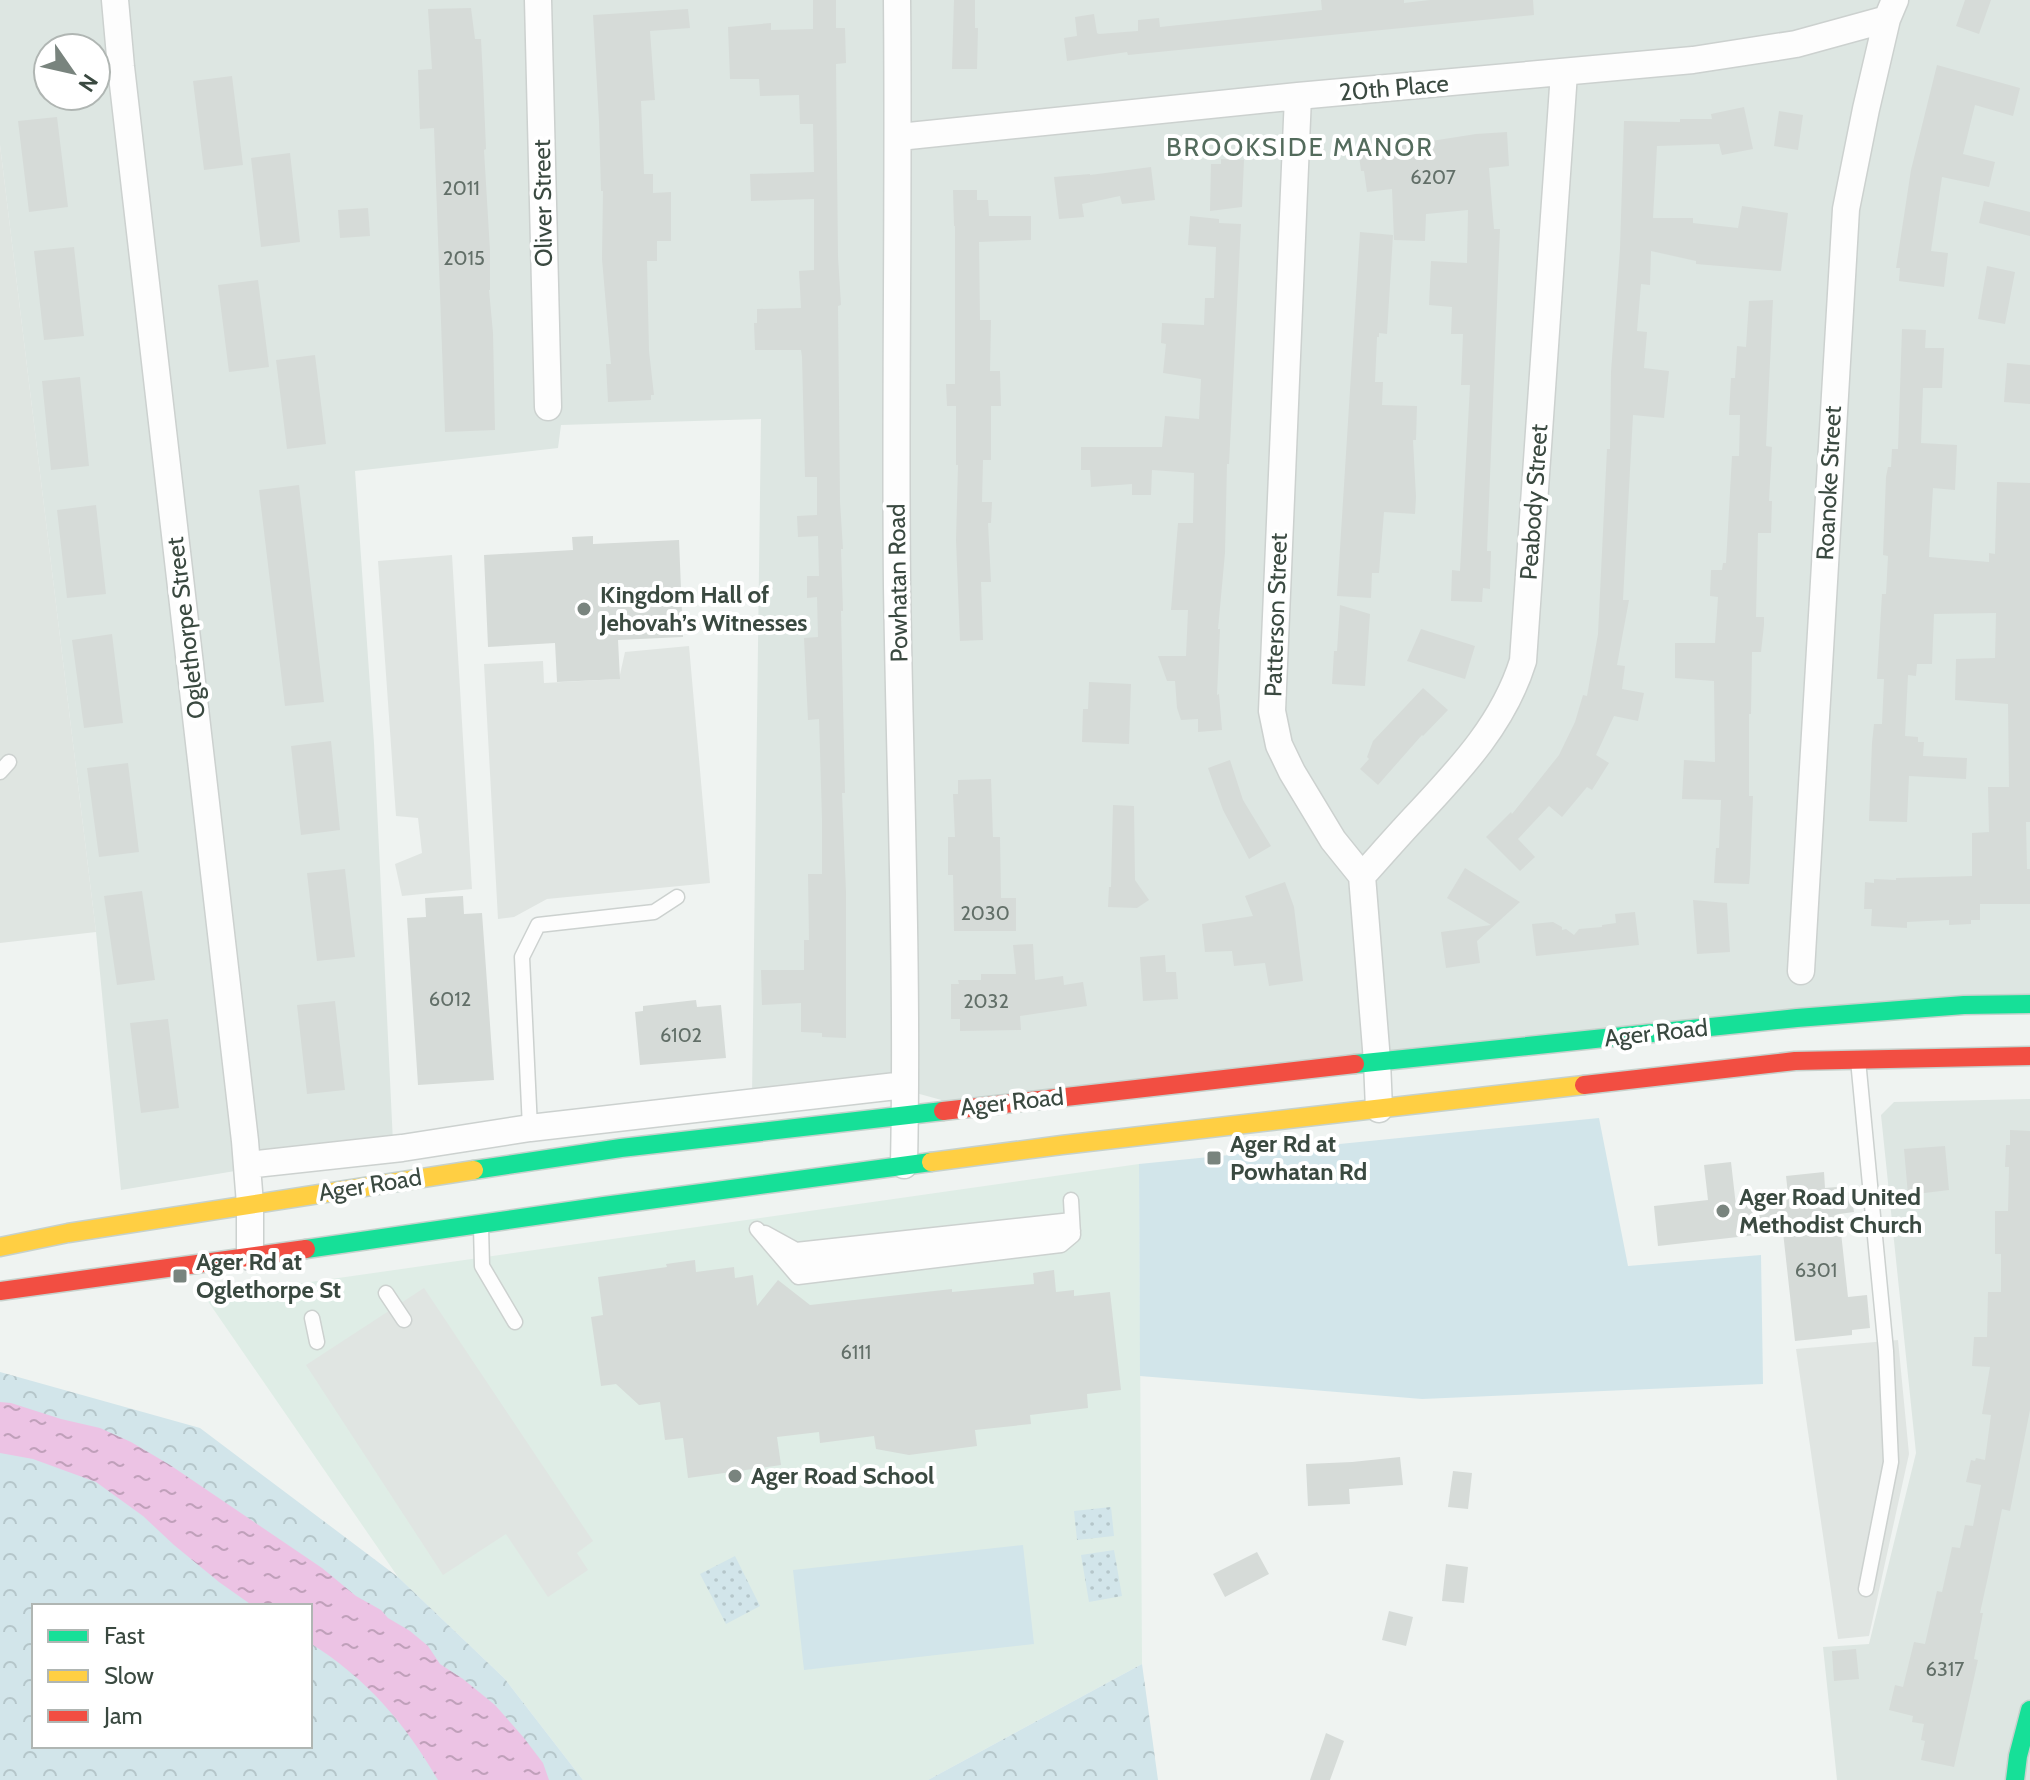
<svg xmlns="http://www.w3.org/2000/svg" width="2030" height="1780" viewBox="0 0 2030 1780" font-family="Cabin,sans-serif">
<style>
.residential{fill:#dde6e2;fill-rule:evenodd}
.industrial{fill:#dfe5e1}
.education{fill:#dfede6}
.grass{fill:#d2e5ea}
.forest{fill:url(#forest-crowns);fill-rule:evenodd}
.park{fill:url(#park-dots)}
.parking{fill:#e0e5e2}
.water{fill:url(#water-ripples)}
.building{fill:#d6dbd8}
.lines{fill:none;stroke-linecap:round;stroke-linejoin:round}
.lane-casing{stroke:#ccd1cf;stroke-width:17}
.street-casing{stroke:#ccd1cf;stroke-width:29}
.fast-casing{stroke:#c6d1cc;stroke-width:21}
.slow-casing{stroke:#c6d1cc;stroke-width:21}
.jam-casing{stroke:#c6d1cc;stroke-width:21}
.lane{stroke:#fdfdfd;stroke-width:14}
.street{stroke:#fdfdfd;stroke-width:26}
.fast{stroke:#16e098;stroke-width:18}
.slow{stroke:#ffcf43;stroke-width:18}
.jam{stroke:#f24e42;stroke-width:18}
.poi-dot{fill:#79847e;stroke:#fff;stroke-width:3}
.labels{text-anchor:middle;stroke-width:8;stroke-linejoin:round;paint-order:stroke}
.number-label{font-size:20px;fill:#626f68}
.street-label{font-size:24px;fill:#3a4940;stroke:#fff}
.poi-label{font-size:24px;font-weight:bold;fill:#3a4940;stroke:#fff;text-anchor:start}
.neighbourhood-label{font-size:26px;letter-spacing:2px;fill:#536b5c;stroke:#fff}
</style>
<defs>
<pattern id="forest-crowns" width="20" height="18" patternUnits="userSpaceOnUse" patternTransform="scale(2)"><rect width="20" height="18" fill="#d2e5ea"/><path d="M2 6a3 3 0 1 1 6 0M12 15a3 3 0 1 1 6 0" fill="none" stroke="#b5c6ca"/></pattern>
<pattern id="park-dots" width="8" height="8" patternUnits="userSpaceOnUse" patternTransform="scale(2)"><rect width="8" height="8" fill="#d2e5ea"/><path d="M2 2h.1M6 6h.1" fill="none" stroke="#b5c6ca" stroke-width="1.8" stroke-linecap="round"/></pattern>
<pattern id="water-ripples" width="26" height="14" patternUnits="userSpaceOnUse" patternTransform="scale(2)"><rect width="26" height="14" fill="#ecc3e4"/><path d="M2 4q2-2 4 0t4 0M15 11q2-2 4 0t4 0" fill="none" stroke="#c0a0ba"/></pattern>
</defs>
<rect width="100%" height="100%" fill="#eff3f1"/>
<path class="residential" d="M0,0H2030V996L945,1101L869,1080L752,1096L761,419L561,425L558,448L355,471L374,743L393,1143L320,1157L121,1190L96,932L0,145ZM48,48H96V96H48Z
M2030,1099V1780H1837L1823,1647L1869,1644L1916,1453L1881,1115L1894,1102Z"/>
<path class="industrial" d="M0,145L96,932L0,943Z"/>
<path class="education" d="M1139,1164L1142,1664L928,1780H583L505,1679L398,1577L205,1297Z"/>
<path class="grass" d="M1599,1118L1628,1266L1761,1255L1763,1384L1422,1399L1140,1376L1139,1164Z
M1023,1545L1034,1644L804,1670L793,1570Z"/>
<path class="forest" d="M0,1372L200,1428L398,1577L505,1679L583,1780H0ZM34,1606H310V1746H34Z
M1142,1664L1158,1780H928Z"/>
<path class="park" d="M1111,1507L1114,1536L1077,1540L1074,1511Z
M1114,1550L1122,1596L1089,1602L1081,1555Z
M735,1556L760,1606L726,1624L700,1574Z"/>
<path class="parking" d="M452,555L472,889L402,896L395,864L422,853L418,818L396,816L378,561Z
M689,646L710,883L547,899L514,917L498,919L484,664L543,661L544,683L619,679L625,652Z
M424,1288L593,1541L577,1553L588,1570L548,1597L506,1534L443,1575L306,1365Z
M1898,1340L1909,1454L1869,1636L1838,1639L1796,1349Z"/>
<path class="water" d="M0,1402L11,1403L61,1419L100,1428L131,1442L170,1465L322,1568L356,1596L381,1610L388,1618L410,1631L428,1646L440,1664L463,1679L495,1705L524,1738L543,1763L549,1780H438C405,1723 366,1678 310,1643V1606H253L219,1582L174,1545L143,1516L96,1482L33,1459L0,1453Z"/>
<path class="building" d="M813,0H836V28H845L846,63L836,64L838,257L841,305L838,306L840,502L843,549H841L843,611H841L845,793H842L846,892V1038L822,1037V1033L801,1032V1003L762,1005L761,970H804V940H809L808,874H822V819L819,719L808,720L804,638L818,637L817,597L807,598V576H819L818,536L798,537L797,516L817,515V477H805L802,357L801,350H755L754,323H757V309L801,308L799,271L814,270V199L751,201L750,174L814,172L813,124H800L799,95L760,96L759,79H730L728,27L771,23V30L813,29Z
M954,0H975V28H978L977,69H952Z
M1321,0H1404V3L1430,0H1533L1534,15L1128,55L1127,52L1067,61L1064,38L1077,36L1075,17L1094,14L1097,33L1099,34L1138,31V20L1159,18L1160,27L1322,10Z
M1965,0H1991L1979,34L1956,26Z
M471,8L475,39H481L483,78L486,149L484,150L490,251V290H489L493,333L495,430L445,432L434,128L420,129L418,70L432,69L428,9Z
M688,9L690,28L650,31L655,100L641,101L644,174H653V193L671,192V241H657V261H647L649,351L654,395H651V400L608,402L606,364H611L602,259L603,191H601L599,121L593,15Z
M1937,65L2020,88L2013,116L1975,105L1963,154L1995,162L1989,187L1942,177L1931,251L1948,253L1944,287L1899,281L1900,268H1896L1911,170Z
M232,76L243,165L204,170L193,81Z
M1744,107L1753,149L1722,155L1719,144L1657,146L1653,218H1693V223L1738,228L1742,206L1788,213L1781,271L1696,264V261L1651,251L1650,285L1641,284L1637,331L1647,332L1644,368L1669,371L1664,418L1633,415L1623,600H1629L1617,665L1625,666L1622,689L1644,693L1638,721L1614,716L1596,755L1609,763L1592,790L1587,787L1562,817L1549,806L1518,839L1535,857L1520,871L1486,837L1511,812L1512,814L1559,755L1575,722L1583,695L1587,696L1598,634L1607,449H1610L1611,372L1620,249L1624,121L1680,122V119H1712L1711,114Z
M1779,111L1803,115L1798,150L1774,146Z
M57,117L68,207L29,212L18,121Z
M1507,132L1509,166L1489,168L1494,229H1500L1487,551H1491L1490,589L1483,588L1482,602L1451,601L1452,570L1460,571L1470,385H1461L1463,334H1451L1452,307L1429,305L1431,261L1467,263L1468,210L1426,214L1425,241L1394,240L1392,189L1367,192L1364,171H1361L1358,148L1393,143V147L1476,134Z
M290,153L300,242L261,247L251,158Z
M1221,159L1244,160L1242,207L1210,211L1211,164H1221Z
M1151,167L1155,200L1122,204L1120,196L1082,204L1084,217L1059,219L1054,177L1090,174V175Z
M953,190H977V200H988L989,216H1031V240L979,242L980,320H991L990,371H1000L1001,406H991V460H983L982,502H992L991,523H988L991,582H981L983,640L960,641L956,540L958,465H956V406H947L946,384H955V226H954Z
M1984,201L2030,212V236L1979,223Z
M368,208L370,236L340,238L338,210Z
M1190,216L1219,219V223L1241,224L1229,464H1227L1225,553L1218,629H1220L1217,695L1219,694L1222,730L1198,732V719L1181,720L1177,708L1175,681H1167L1158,656H1186L1188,610H1171L1178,523H1193L1194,473L1152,470L1151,495H1132V484L1091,487L1090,470H1081V447H1162L1165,416L1199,419L1201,379L1163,373L1166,344L1161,343L1162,323L1204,325L1205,298H1214L1216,247L1188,245Z
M1360,232L1393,235L1387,334L1379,333V337H1377L1375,382H1383L1382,405L1417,406L1416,440H1413L1416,497L1415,514L1384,512L1379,573H1372L1371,598L1337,596Z
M74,247L84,336L44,340L34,251Z
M1987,266L2015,272L2005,324L1978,319Z
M258,280L269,367L229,372L218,285Z
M1773,300L1766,446L1772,447L1769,501H1772L1771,533H1758L1756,617H1764V625L1761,652H1752L1751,714H1749V796H1753L1750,874L1749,884L1714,883L1716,848H1719L1721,800L1682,799L1684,760L1715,762L1714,681L1675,678V643H1715L1718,597L1710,596L1711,570H1722L1723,563H1726L1732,456H1739L1740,415H1729L1731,378H1735L1737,346L1746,347L1749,301Z
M1902,329L1926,330L1925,348H1944L1942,388H1923L1921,443L1957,445L1955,490L1933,488L1929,557L1989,562V553L1995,554L1997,482L2030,483V822H2026L2027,869H2030V904H1980V920H1971V924L1949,925V920L1907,922V928L1871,926L1872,909H1864L1865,882L1874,883V879L1896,880V878L1972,876V833L1989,832L1988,787H2009L2008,704L1955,700L1956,659L1995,658L1996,613L1934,614L1932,664H1917L1916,676L1908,675L1905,736L1918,737V742H1924L1923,756L1967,758L1966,779L1909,776L1907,822L1869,821L1872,743L1874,724H1882L1884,679H1877L1882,594H1886L1888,556L1883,555L1886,477L1888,467H1891L1892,449H1898Z
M315,355L326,444L287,449L276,360Z
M2007,363L2030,365V404L2004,402Z
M80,377L89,466L51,470L42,381Z
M299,485L324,702L285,706L259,490Z
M96,505L106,594L67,598L57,510Z
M593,536V544L679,540L683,637L618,640L620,679L557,682L555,643L488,647L484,555L573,550L572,537Z
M1340,605L1370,614L1365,686L1332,684L1334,651H1337Z
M1421,629L1475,646L1465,679L1407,661Z
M112,634L123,723L84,728L72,640Z
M1089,682L1131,684L1129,744L1082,742L1083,709H1088Z
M1423,688L1448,710L1423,736L1422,735L1378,785L1360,769L1369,759L1367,757L1373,741Z
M331,741L340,830L301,835L291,746Z
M1230,760L1243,800L1271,846L1249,859L1223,810L1208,768Z
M128,763L139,852L99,857L87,768Z
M991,779L993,837H1000L1001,898H1016V931H954L953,875H948V837H955L953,794H958V780Z
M1113,805L1134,806L1135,880L1149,900L1137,908L1108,907L1109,887H1111Z
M1465,868L1520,902L1477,941L1480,963L1446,968L1441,932L1491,925L1447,898Z
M345,869L355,957L317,961L307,873Z
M1285,882L1294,907L1303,981L1269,986L1265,963L1234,966L1232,951L1205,952L1202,924L1253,916L1245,896Z
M142,891L155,980L117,985L104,896Z
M463,896L464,914L482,913L494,1080L418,1085L407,918L426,917L425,898Z
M1693,900L1727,903L1730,952L1697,954Z
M1635,912L1639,945L1536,956L1532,924L1553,922L1562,927V930L1566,929L1574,935L1579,929L1602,927V925L1616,923L1615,914Z
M1033,944L1035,980L1063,976L1064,985L1083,982L1087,1006L1020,1016L1021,1030L960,1031V1019H951V984H959L958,980H981V974H1016L1013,945Z
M1165,955L1166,972H1176L1178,999L1143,1001L1140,957Z
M696,1000L697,1007L721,1005L726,1058L640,1065L635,1012L643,1011V1006Z
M335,1001L345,1090L307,1094L297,1005Z
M168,1019L179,1108L141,1113L130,1023Z
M2010,1130L2030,1131V1410L2010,1511L2002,1509L1989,1572L1980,1613H1983L1974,1659L1978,1660L1954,1767L1921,1760L1925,1741L1921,1740L1924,1724L1912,1722L1913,1716L1889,1710L1895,1685L1903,1687L1914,1642L1925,1644L1937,1591L1942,1592L1952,1547L1960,1548L1965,1525L1973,1526L1981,1485L1966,1482L1971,1460L1975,1461L1976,1458L1985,1460L1991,1415L1982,1414L1990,1367L1972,1366L1974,1337H1987L1988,1292H2001V1254H1995V1211H2008L2009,1167H2005L2006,1145H2010Z
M1945,1146L1949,1190L1908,1195L1904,1149Z
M1731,1162L1736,1206L1779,1201L1778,1195L1788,1194L1786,1176L1824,1172L1825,1188L1837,1187L1838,1194L1851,1192L1854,1212L1839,1214L1848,1297L1867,1295L1870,1328L1852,1330V1335L1795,1341L1783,1232L1658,1246L1654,1206L1708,1200L1704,1165Z
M695,1260L696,1272L734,1267L735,1278L753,1275L757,1306L778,1280L810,1305L952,1289V1292L1034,1284L1033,1273L1054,1270L1056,1292L1074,1290V1296L1110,1292L1121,1390L1087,1394L1088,1408L1030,1415L1031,1424L975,1430L977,1446L909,1455L876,1449L874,1436L820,1443L819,1432L777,1437L781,1465L688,1478L683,1438L665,1440L660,1402L639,1405L616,1384L601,1386L591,1317L603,1315L598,1277L667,1267L666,1264Z
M1400,1457L1403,1485L1349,1489L1350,1504L1308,1506L1306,1464L1352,1462Z
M1453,1471L1472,1473L1468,1509L1448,1507Z
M1257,1552L1269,1574L1225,1597L1213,1574Z
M1446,1564L1468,1567L1464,1603L1442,1601Z
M1389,1611L1413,1617L1406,1646L1382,1640Z
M1856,1649L1859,1679L1834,1681L1832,1651Z
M1326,1733L1344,1741L1330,1780H1310Z"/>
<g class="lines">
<g class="lane-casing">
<path id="lane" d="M0,772L9,762
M1858,1060L1886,1351L1891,1462L1866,1589
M530,1128L522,957L538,925L654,912L677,897
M481,1227L482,1266L515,1322
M757,1229L798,1277L1061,1245L1073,1235L1071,1200
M765,1233L796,1250L1072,1220
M785,1253L798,1264L1073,1231
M386,1293L404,1320
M312,1318L317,1342"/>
</g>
<g class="street-casing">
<path id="street" d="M115,0L121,67L245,1141L250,1204V1257
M538,0L548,407
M897,0C899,195 895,390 897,586C900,779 908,972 904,1165
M1298,96L1272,711L1279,745L1292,772L1333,840L1362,876L1377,1061L1379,1109
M899,137L1298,96L1693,60L1796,44L1887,19
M1362,876C1381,855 1400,833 1420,812C1462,767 1504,722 1523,661L1564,73
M1801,971L1846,209L1866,109L1887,19L1895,0
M247,1165L402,1148L530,1128L905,1085"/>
</g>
<g class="fast-casing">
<path id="fast" d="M1355,1064L1797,1018L1964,1005L2030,1004
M474,1170L621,1148L943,1111
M306,1249L604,1206L931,1162
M2015,1780L2018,1756L2030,1710"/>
</g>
<g class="slow-casing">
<path id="slow" d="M931,1162L1062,1145L1584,1085
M0,1247L68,1233L474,1170"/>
</g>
<g class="jam-casing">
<path id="jam" d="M1584,1085L1795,1061L2030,1056
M943,1111L1355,1064
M0,1291L306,1249"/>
</g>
<use href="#lane" class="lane"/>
<use href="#street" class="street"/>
<use href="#fast" class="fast"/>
<use href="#slow" class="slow"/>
<use href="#jam" class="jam"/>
</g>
<g class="poi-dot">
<circle cx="584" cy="609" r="8"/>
<rect x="1206" y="1150" width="16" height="16" rx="4"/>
<circle cx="1723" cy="1211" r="8"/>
<rect x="172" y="1268" width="16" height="16" rx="4"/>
<circle cx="735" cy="1476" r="8"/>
</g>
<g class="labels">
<g class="number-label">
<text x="1433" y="184">6207</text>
<text x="461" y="195">2011</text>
<text x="464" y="265">2015</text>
<text x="985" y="920">2030</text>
<text x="450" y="1006">6012</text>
<text x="986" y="1008">2032</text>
<text x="681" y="1042">6102</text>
<text x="1816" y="1277">6301</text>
<text x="856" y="1359">6111</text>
<text x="1945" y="1676">6317</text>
</g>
<g class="street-label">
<text transform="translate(1394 88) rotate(-5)" y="8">20th Place</text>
<text transform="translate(543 203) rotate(-91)" y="8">Oliver Street</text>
<text transform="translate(1829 483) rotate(-87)" y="8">Roanoke Street</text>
<text transform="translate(1534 502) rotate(-86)" y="8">Peabody Street</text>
<text transform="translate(898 583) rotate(-91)" y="8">Powhatan Road</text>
<text transform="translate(1276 615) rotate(-88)" y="8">Patterson Street</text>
<text transform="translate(186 628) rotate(-97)" y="8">Oglethorpe Street</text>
<text transform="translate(1656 1033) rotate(-6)" y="8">Ager Road</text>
<text transform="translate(1012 1102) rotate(-6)" y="8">Ager Road</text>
<text transform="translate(370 1185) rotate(-9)" y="8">Ager Road</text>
</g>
<g class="poi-label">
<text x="600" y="603">Kingdom Hall of<tspan x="600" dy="28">Jehovah’s Witnesses</tspan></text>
<text x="1230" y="1152">Ager Rd at<tspan x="1230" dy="28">Powhatan Rd</tspan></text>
<text x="1739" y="1205">Ager Road United<tspan x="1739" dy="28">Methodist Church</tspan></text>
<text x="196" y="1270">Ager Rd at<tspan x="196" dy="28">Oglethorpe St</tspan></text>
<text x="751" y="1484">Ager Road School</text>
</g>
<g class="neighbourhood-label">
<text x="1300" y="156">BROOKSIDE MANOR</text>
</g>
</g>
<rect x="32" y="1604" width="280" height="144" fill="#ffffff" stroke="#b0b6b3" stroke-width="2"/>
<rect x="48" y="1630" width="40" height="12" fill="#16e098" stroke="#b0b6b3" stroke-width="2"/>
<text x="104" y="1644" font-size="24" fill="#3a4940">Fast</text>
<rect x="48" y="1670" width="40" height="12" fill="#ffcf43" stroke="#b0b6b3" stroke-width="2"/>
<text x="104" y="1684" font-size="24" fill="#3a4940">Slow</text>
<rect x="48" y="1710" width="40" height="12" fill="#f24e42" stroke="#b0b6b3" stroke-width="2"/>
<text x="104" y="1724" font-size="24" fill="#3a4940">Jam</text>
<g transform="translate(72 72) rotate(124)"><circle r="38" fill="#ffffff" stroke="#b0b6b3" stroke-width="2"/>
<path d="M0-6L14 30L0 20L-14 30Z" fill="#79847e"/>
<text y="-12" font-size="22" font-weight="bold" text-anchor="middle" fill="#3a4940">N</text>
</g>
</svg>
